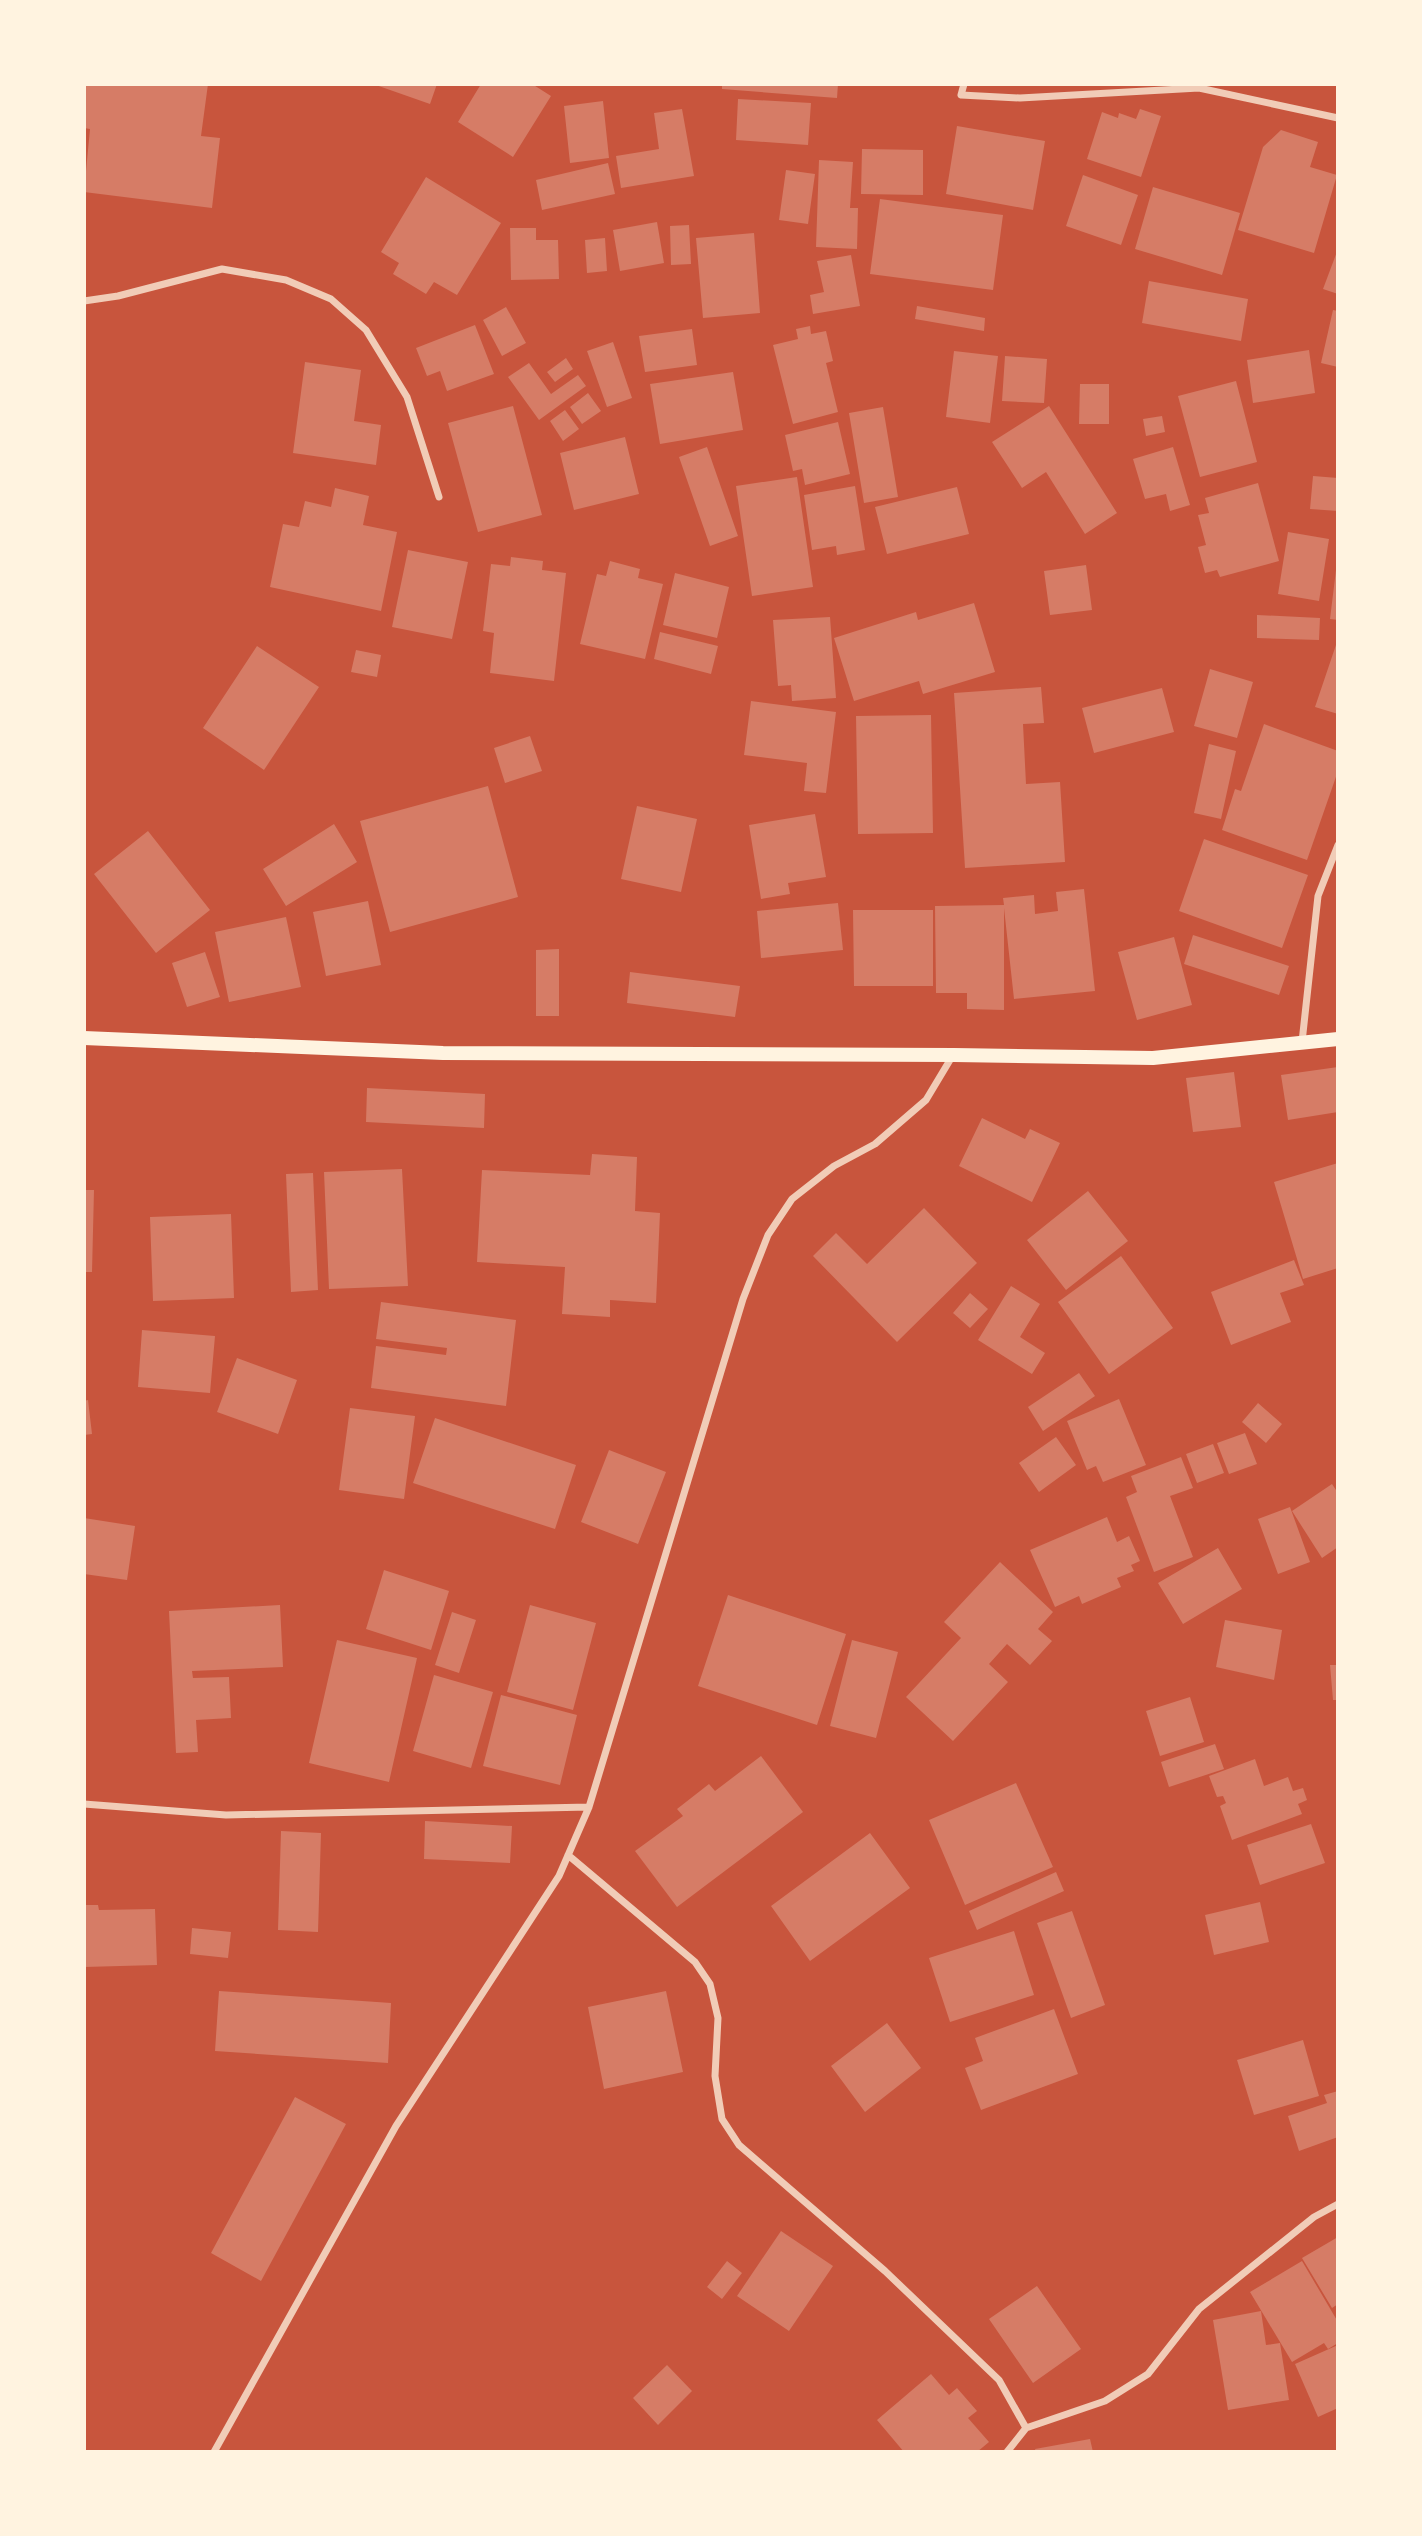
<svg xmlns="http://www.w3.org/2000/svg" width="1422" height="2536" viewBox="0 0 1422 2536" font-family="Montserrat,sans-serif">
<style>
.building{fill:#d67c66}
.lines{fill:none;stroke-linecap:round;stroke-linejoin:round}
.minor{stroke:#f1ccb7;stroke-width:7}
.secondary{stroke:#fff3e0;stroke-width:14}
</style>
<rect width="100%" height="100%" fill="#c8553d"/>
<path class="building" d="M84,84H208L201,136L220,138L212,208L84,192L90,129L84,128Z
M373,84H437L430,104Z
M481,84H532L551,96L513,157L458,122Z
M722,84H838L837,98L722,89Z
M738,99L811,103L808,145L736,140Z
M603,101L609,158L570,163L564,106Z
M682,109L694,176L621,188L616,156L659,149L654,113Z
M1140,109L1161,116L1141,177L1087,159L1102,112L1118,118L1119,113L1136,119Z
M957,126L1045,141L1033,210L946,194Z
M1281,130L1318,142L1310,167L1337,175L1314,253L1238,230L1263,147Z
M862,149L923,150V195L861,194Z
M819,160L853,162L850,208H858L857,249L816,247Z
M608,163L615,194L542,210L536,180Z
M786,170L815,174L808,224L779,220Z
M1083,175L1138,195L1121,245L1066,226Z
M426,177L501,223L457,295L434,282L426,294L393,274L399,263L381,252Z
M1153,187L1240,213L1222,275L1135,249Z
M880,199L1003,215L993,290L870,274Z
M657,222L664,263L620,271L613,230Z
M689,225L691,264L671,265L670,226Z
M510,228H536V240H558L559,279L511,280Z
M754,233L760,313L703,318L696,238Z
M605,238L607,271L587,273L585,240Z
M1338,249V294L1323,289Z
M851,255L860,306L813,314L810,295L824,292L817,261Z
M1149,281L1248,299L1241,341L1142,323Z
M917,306L985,318L984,331L915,319Z
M506,307L526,343L502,356L483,320Z
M1333,310L1338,311V367L1321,363Z
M475,325L494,374L447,391L440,371L427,376L416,348Z
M810,326L811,334L826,331L833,361L826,363L838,412L793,424L773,345L798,339L796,329Z
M692,329L697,365L645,372L639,336Z
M613,342L632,398L607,407L587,351Z
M1309,350L1315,393L1253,403L1247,360Z
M954,351L998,356L990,423L946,417Z
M1005,356L1047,359L1044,403L1002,401Z
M566,358L573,369L555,382L547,372Z
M305,362L361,370L354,421L381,425L376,465L293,453Z
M529,363L551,394L578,375L586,386L539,420L508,377Z
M733,372L743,430L660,444L650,384Z
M1236,381L1257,462L1200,477L1178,396Z
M1080,384H1109V424H1079Z
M588,393L601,411L582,424L570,407Z
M513,406L542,515L478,532L448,423Z
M1049,406L1117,513L1085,534L1046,472L1022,488L992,442Z
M883,407L898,497L864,503L849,413Z
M565,410L579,429L563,441L550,421Z
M1162,416L1165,432L1146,436L1143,419Z
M838,422L850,474L805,485L802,469L793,471L785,435Z
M625,437L639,494L574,510L560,453Z
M707,447L738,536L710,546L679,457Z
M1173,447L1190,505L1170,511L1166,494L1145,499L1133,459Z
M1313,476L1338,478V511L1310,509Z
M797,477L813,587L752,596L736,486Z
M1258,483L1279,561L1220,577L1217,570L1205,573L1198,547L1206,545L1198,515L1209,513L1205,498Z
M855,486L865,550L837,555L836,546L812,550L804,495Z
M957,487L969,534L887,554L875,507Z
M335,488L369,496L363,525L397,532L381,611L270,587L283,524L299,527L305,501L331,507Z
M1288,532L1329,539L1319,601L1278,594Z
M408,550L468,562L452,639L392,627Z
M511,557L543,561L542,570L566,573L554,681L490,673L494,633L483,631L491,564L510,566Z
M610,561L640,569L638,578L663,584L645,659L580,644L597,574L606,576Z
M1086,565L1092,610L1050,615L1044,571Z
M1336,570H1338V620L1330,619Z
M675,573L729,587L717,638L663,625Z
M974,603L995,672L923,694L919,681L854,701L834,638L916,612L918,620Z
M1257,615L1320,618L1319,640L1257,638Z
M830,617L836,698L792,701L791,685L778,686L773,620Z
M660,632L718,646L711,674L654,659Z
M1338,639V714L1315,707Z
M257,646L319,687L264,770L203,728Z
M356,650L381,655L377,677L351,672Z
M1210,669L1253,682L1237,738L1194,726Z
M1041,687L1044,723L1023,724L1026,784L1060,782L1065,862L965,868L954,693Z
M1162,688L1174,732L1094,753L1082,708Z
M751,701L836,712L826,793L804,791L807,763L744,755Z
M931,715L933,833L858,834L856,716Z
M1264,724L1338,751V771L1307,860L1222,830L1235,789L1241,791Z
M530,736L542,771L505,783L494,748Z
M1209,744L1236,751L1221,819L1194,813Z
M488,786L518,897L390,932L360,821Z
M637,806L697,819L681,892L621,879Z
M815,814L826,877L788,883L790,894L761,899L749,825Z
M334,824L357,862L286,906L263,869Z
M148,831L210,910L156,953L94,874Z
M1204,839L1308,875L1282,948L1179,911Z
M1084,889L1095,991L1014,999L1004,908V1010L967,1009V993H936L935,906L1004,905L1003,898L1034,895L1035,914L1058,911L1056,892Z
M368,901L381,965L326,976L313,912Z
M838,903L843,950L761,958L757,911Z
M853,910H933V986H854Z
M286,917L301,987L229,1002L215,932Z
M1193,935L1289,966L1279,995L1184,964Z
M1174,937L1192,1005L1137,1020L1118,952Z
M559,949V1016H536V950Z
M205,952L220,997L187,1007L172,963Z
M630,972L740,986L735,1017L627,1003Z
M1338,1067V1112L1288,1120L1281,1075Z
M1234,1072L1241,1127L1193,1132L1186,1078Z
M367,1088L485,1094L484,1128L366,1122Z
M982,1118L1025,1139L1030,1129L1060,1143L1032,1202L959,1166Z
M592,1154L637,1157L635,1211L660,1213L656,1303L610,1300V1317L562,1314L565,1267L477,1262L482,1170L590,1175Z
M1338,1163V1268L1303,1279L1274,1182Z
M402,1169L408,1286L329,1289L324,1172Z
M313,1173L318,1290L291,1292L286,1174Z
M84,1190H94L92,1272H84Z
M1088,1191L1128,1241L1066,1290L1027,1240Z
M924,1208L977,1263L897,1342L813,1256L836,1233L867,1264Z
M231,1214L234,1298L153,1301L150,1217Z
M1121,1256L1173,1328L1109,1374L1058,1302Z
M1294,1260L1304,1285L1280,1293L1291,1322L1231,1345L1211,1292Z
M1011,1286L1040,1304L1020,1337L1045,1353L1032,1374L978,1340Z
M970,1293L988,1309L970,1328L953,1313Z
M381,1302L516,1320L506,1406L371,1388L376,1346L446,1355L447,1348L376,1339Z
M142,1330L215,1336L210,1393L138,1387Z
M237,1358L297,1380L278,1434L217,1412Z
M1079,1373L1095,1396L1043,1431L1028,1407Z
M1119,1399L1146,1465L1103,1482L1096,1466L1087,1470L1067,1421Z
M88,1400L92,1434L84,1435V1401Z
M1258,1403L1282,1424L1266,1443L1242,1422Z
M350,1408L415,1416L404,1499L339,1490Z
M435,1418L576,1465L555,1529L413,1483Z
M1245,1433L1257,1464L1229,1474L1217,1443Z
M1056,1437L1076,1465L1039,1492L1019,1463Z
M1213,1444L1224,1473L1197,1483L1186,1454Z
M609,1450L666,1472L638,1544L581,1522Z
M1181,1457L1193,1488L1170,1496L1193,1557L1154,1572L1126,1497L1137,1492L1131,1476Z
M1332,1484L1338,1493V1547L1322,1558L1292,1511Z
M1290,1507L1310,1562L1278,1574L1258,1519Z
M1107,1517L1117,1542L1129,1536L1140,1561L1131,1565L1134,1571L1117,1578L1121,1587L1082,1604L1079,1596L1055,1607L1030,1550Z
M84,1518L135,1526L127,1580L84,1574Z
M1218,1548L1242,1589L1183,1624L1158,1583Z
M1000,1562L1053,1612L1038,1629L1052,1641L1030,1665L1007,1644L989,1664L1008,1682L953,1741L906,1697L961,1638L944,1622Z
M384,1570L449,1591L431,1650L366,1629Z
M728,1595L846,1634L817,1725L698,1686Z
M280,1605L283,1667L192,1671L193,1678L229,1677L231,1718L196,1720L198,1752L176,1753L169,1611Z
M530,1605L596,1623L573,1710L507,1692Z
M452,1612L476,1620L459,1673L435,1665Z
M1225,1620L1282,1630L1274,1680L1216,1667Z
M337,1640L417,1658L389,1782L309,1763Z
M852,1640L898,1652L876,1738L830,1726Z
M1330,1665H1338V1700H1333Z
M434,1675L493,1692L471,1768L413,1751Z
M501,1695L577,1715L560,1785L483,1766Z
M1190,1697L1204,1742L1160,1756L1146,1711Z
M1215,1744L1224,1769L1169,1787L1161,1762Z
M761,1756L803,1812L677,1907L635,1851L683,1816L677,1809L709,1784L715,1791Z
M1255,1759L1264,1786L1288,1777L1293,1791L1303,1788L1307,1800L1298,1804L1302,1814L1232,1840L1220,1806L1226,1803L1223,1796L1217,1797L1209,1776Z
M1016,1783L1053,1867L965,1905L929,1820Z
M425,1821L512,1826L510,1863L424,1859Z
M1311,1824L1325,1863L1260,1885L1247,1845Z
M281,1831L321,1833L318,1932L278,1930Z
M870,1833L910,1888L810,1961L771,1906Z
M1056,1872L1064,1891L977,1930L969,1911Z
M1260,1902L1269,1942L1214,1955L1205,1915Z
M84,1905H98L99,1910L155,1909L157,1965L84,1967Z
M1072,1911L1105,2005L1071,2018L1037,1923Z
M192,1928L231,1932L228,1958L190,1954Z
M1014,1931L1034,1995L950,2022L929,1958Z
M219,1991L391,2003L388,2063L215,2051Z
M666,1991L683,2072L604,2089L588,2007Z
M1054,2009L1078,2074L981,2110L965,2068L983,2061L975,2038Z
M887,2023L921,2068L865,2112L831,2066Z
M1303,2040L1319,2096L1254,2115L1237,2060Z
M1338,2091V2137L1299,2151L1288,2116L1327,2103L1324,2095Z
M295,2097L346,2124L261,2281L211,2253Z
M781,2231L833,2266L789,2331L737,2296Z
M1338,2237V2304L1332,2308L1302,2258Z
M727,2261L742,2273L722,2299L707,2287Z
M1302,2261L1338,2322V2343L1328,2349L1324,2343L1292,2362L1250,2292Z
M1037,2286L1081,2349L1033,2383L989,2319Z
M1261,2311L1266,2345L1280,2343L1289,2400L1228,2410L1213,2320Z
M1338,2345V2408L1318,2417L1295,2364Z
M667,2365L692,2391L658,2425L633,2398Z
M931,2374L949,2395L957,2388L977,2411L968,2418L989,2442L977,2452H904L877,2420Z
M1090,2439L1093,2452H1036L1035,2449Z"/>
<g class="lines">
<path class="minor" d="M964,84L961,95L1020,98L1199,88L1338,118
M84,301L118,296L222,269L286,280L331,299L366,330L407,397L439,497
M1302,1042L1318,896L1338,845
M84,1804L226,1815L589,1807
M568,1855L695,1962L710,1984L718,2018L715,2076L722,2119L739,2145L885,2271L999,2380L1026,2428
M214,2452L396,2126L559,1876L589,1807L743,1299L768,1235L792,1199L834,1166L875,1144L926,1100L953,1055
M1007,2452L1026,2428L1105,2401L1148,2374L1199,2309L1314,2217L1338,2204"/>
<path class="secondary" d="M84,1038L443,1053L954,1055L1153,1058L1338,1039"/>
</g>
<rect width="1422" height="2536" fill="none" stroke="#fff3e0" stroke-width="172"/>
</svg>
